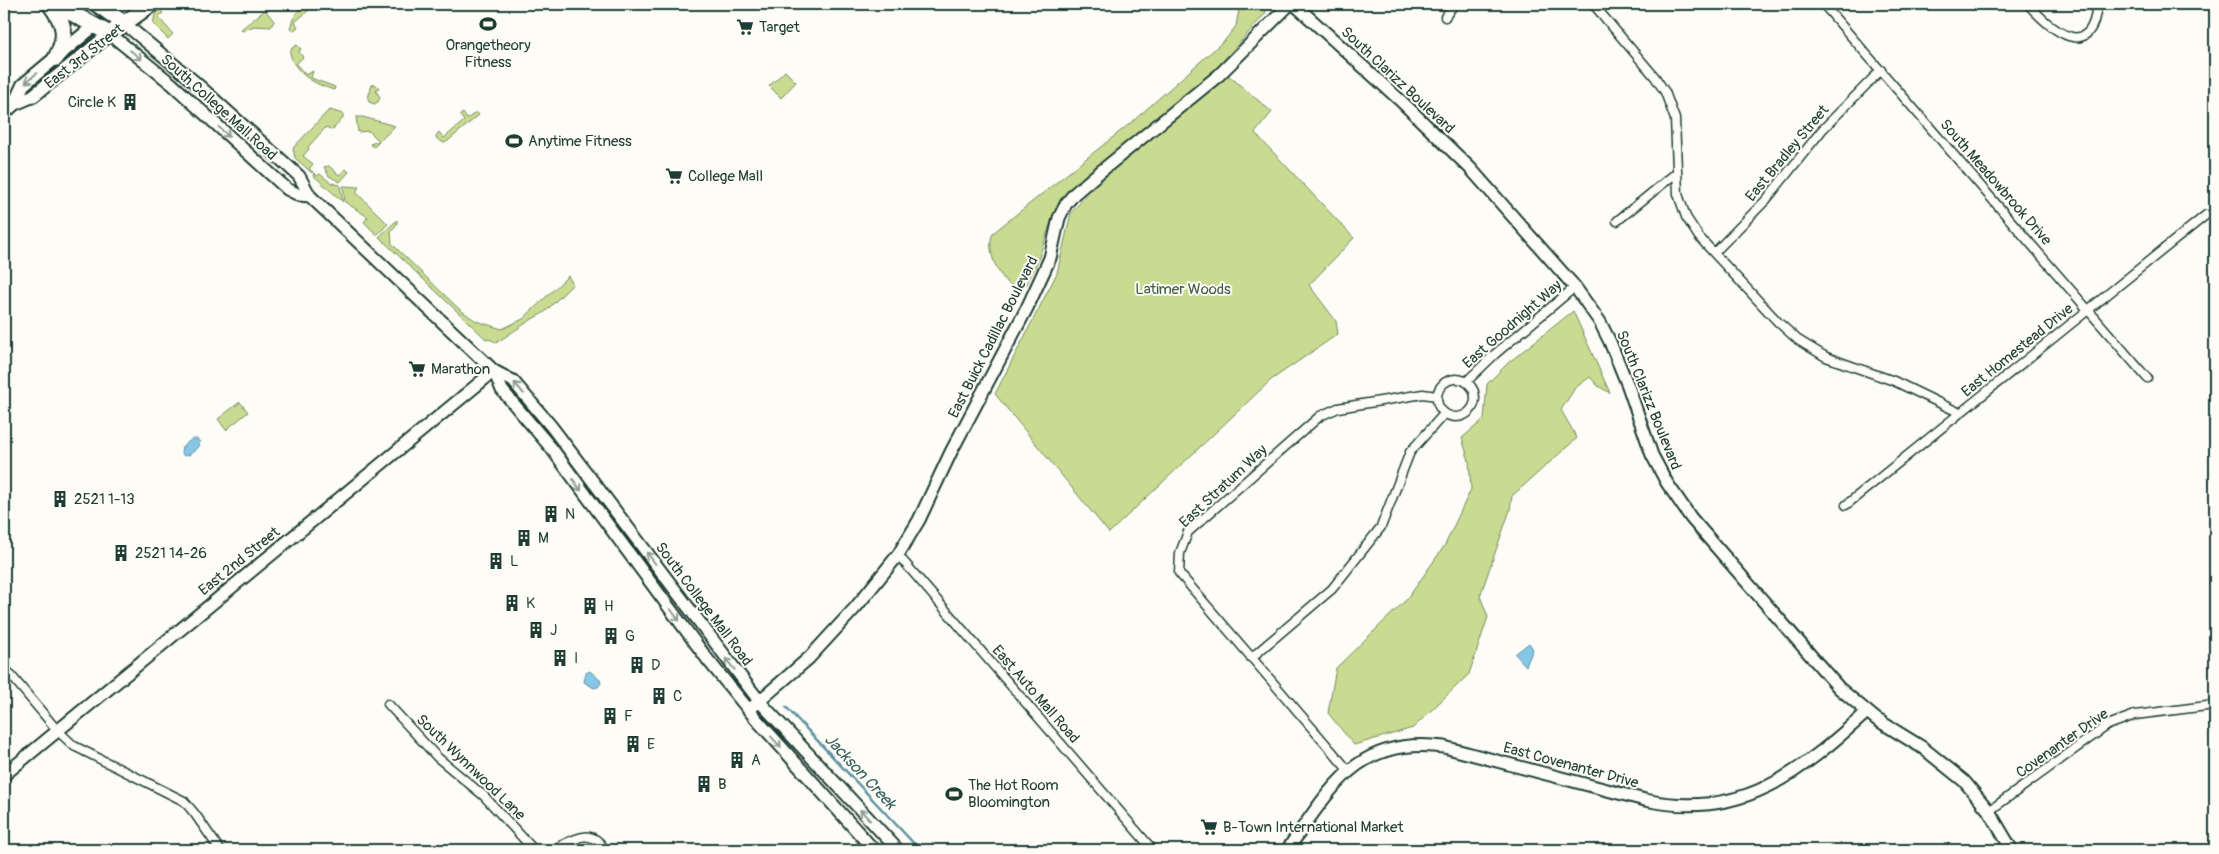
<svg xmlns="http://www.w3.org/2000/svg" width="2219" height="854" viewBox="0 0 2219 854" font-family="Pangolin,sans-serif">
<style>
.green{fill:#c9db90;stroke:#748c62}
.water{fill:#86c7e7;stroke:#5d909f}
.lines{fill:none;stroke-linecap:round;stroke-linejoin:round}
.stream{stroke:#5d909f;stroke-width:2.5}
.street-casing{stroke:#1f3d34;stroke-width:11}
.secondary-casing{stroke:#1f3d34;stroke-width:15}
.primary-casing{stroke:#1f3d34;stroke-width:16}
.highway-casing{stroke:#1f3d34;stroke-width:19}
.street{stroke:#fdfcf7;stroke-width:8}
.secondary{stroke:#fdfcf7;stroke-width:11}
.primary{stroke:#fdfcf7;stroke-width:12}
.highway{stroke:#fdfcf7;stroke-width:15}
.oneway{stroke:#8e9c96}
.labels{text-anchor:middle;stroke-width:4;stroke-linejoin:round;paint-order:stroke}
.poi-label{font-size:15px;fill:#1f3d34;stroke:#fdfcf7;text-anchor:start}
.street-label{font-size:15px;fill:#1f3d34;stroke:#fdfcf7}
.park-label{font-size:15px;fill:#415d46;stroke:#fdfcf7}
.water-label{font-size:16px;font-style:italic;fill:#396061;stroke:#fdfcf7}
</style>
<rect width="100%" height="100%" fill="#fdfcf7"/>
<filter id="ink" filterUnits="userSpaceOnUse"><feTurbulence type="fractalNoise" baseFrequency=".02" numOctaves="2"/><feDisplacementMap in="SourceGraphic" scale="10" xChannelSelector="R" yChannelSelector="G"/><feConvolveMatrix kernelMatrix="1 2 1 2 8 2 1 2 1" color-interpolation-filters="sRGB"/></filter>
<g filter="url(#ink)">
<path class="green" d="M302,4H316L295,22L298,27L293,31L290,28L293,19Z
M1240,4L1268,5L1265,14L1216,69L1069,191L1054,213L1037,263L1027,284L1017,289C999,282 985,250 993,233L1132,122L1226,39L1236,26Z
M160,9L163,13L158,17L173,34L168,39L153,24L155,14Z
M265,10L274,21L271,27L254,26L242,31L240,30Z
M297,45L301,49L299,52L303,57L296,64L306,75L313,71L311,78L335,87L334,90C314,84 295,74 290,53L292,48Z
M785,71L796,82L781,98L769,86Z
M1228,75L1272,112L1255,133L1354,238L1309,285L1336,321L1338,334L1271,380L1109,533L995,394L1057,273L1071,213L1102,177Z
M375,84L379,88L376,91L380,97L378,102L374,104L369,102L368,98L372,85Z
M330,110L343,114V118L332,130L326,127L308,147L309,149L303,156L313,164L309,169L313,172L312,173L295,158L293,148L326,113Z
M476,112L479,115L448,141L444,143L437,139L436,136L439,132L444,138L464,121L460,115L463,113L467,119Z
M356,117H363L395,126L374,147L370,144L379,141L369,131L358,132Z
M329,166L339,175L346,169L349,172L340,182L329,176L324,167Z
M314,173L317,176L320,174L331,183L340,185L343,202L313,175Z
M343,186L359,187L356,192L388,224L377,235L364,222L368,217L345,202Z
M397,220V224L391,231L392,244L459,309L476,321L502,329L523,319L568,276L573,284L545,312L529,321L496,343L492,340L486,339L379,237Z
M1573,311L1610,393L1598,386L1590,377L1575,388L1561,410L1577,438L1512,496L1510,510L1480,596L1488,617L1469,674L1413,728L1354,745L1328,713L1336,668L1408,598L1445,545L1471,489L1469,461L1462,438L1484,419L1487,384L1508,363Z
M240,402L248,412L226,430L218,419Z"/>
<path class="water" d="M192,439H197L200,442L199,447L189,455L184,456L181,452L182,447Z
M1529,643L1533,649L1526,666L1515,654Z
M590,671L600,680L601,683L598,687L594,688L584,682L586,673Z"/>
<g class="lines">
<path class="stream" d="M786,707L920,850"/>
<g class="street-casing">
<path id="street" d="M1593,4L1655,77L1665,92L1675,119L1678,194L1686,217L1699,237L1778,322L1798,340L1826,357L1894,381L1960,413
M1823,4L2147,378
M2028,4C2051,30 2092,64 2097,4
M1445,17L1454,4
M1617,221L1676,173
M1714,253L1766,200L1822,130L1881,70
M1437 398a19 19 0 1 1 38 0a19 19 0 1 1-38 0Z
M1466,382L1495,354L1575,287
M1846,505L2206,215
M898,555L1153,850
M1251,658L1332,589L1381,527L1410,452L1444,414
M4,667L57,730L74,746L184,801L195,814L220,850
M388,704L437,757L484,796L534,850
M1348,770L1179,573L1180,553L1188,532L1320,416L1338,408L1423,394L1437,396
M1989,811L2108,725L2135,715L2215,705
M552,850C572,841 590,825 605,850"/>
</g>
<g class="secondary-casing">
<path id="secondary" d="M1294,4L1402,102L1470,168L1575,287L1600,322L1610,342L1628,386L1652,455L1667,483L1691,518L1839,688L1876,719L1923,748L1964,781L1989,811L2012,850
M125,24L196,83L299,176L310,196L494,371L513,381L551,426L760,702L898,850
M110,34L172,84L287,189L299,195L310,196
M494,371L502,390L552,449L708,660L757,720L874,850
M749,710L809,658L856,607L898,555L919,520L951,452L1027,308L1050,258L1059,218L1066,204L1074,194L1095,176L1219,75L1290,4
M4,775L494,371
M1287,850C1331,789 1357,735 1444,747L1645,800C1742,821 1799,773 1867,712"/>
</g>
<g class="primary-casing">
<path id="primary" d="M14,104L23,85L95,25
M4,113L14,104L33,96L110,34"/>
</g>
<g class="highway-casing">
<path id="highway" d="M50,4C65,24 68,35 56,58
M55,4L110,34L151,4
M97,4L125,24"/>
</g>
<use href="#street" class="street"/>
<use href="#secondary" class="secondary"/>
<use href="#primary" class="primary"/>
<use href="#highway" class="highway"/>
</g>
<defs><path id="oneway-shaft" d="M-6 0H5M1.5-3L5.5 0L1.5 3" fill="none" stroke-width="1.6" stroke-linecap="round" stroke-linejoin="round" transform="scale(1.25)"/></defs>
<g class="oneway">
<use href="#oneway-shaft" transform="translate(136 55) rotate(39)"/>
<use href="#oneway-shaft" transform="translate(31 78) rotate(140)"/>
<use href="#oneway-shaft" transform="translate(224 132) rotate(43)"/>
<use href="#oneway-shaft" transform="translate(519 388) rotate(-130)"/>
<use href="#oneway-shaft" transform="translate(577 485) rotate(54)"/>
<use href="#oneway-shaft" transform="translate(651 558) rotate(-127)"/>
<use href="#oneway-shaft" transform="translate(675 615) rotate(53)"/>
<use href="#oneway-shaft" transform="translate(730 664) rotate(-129)"/>
<use href="#oneway-shaft" transform="translate(776 742) rotate(48)"/>
<use href="#oneway-shaft" transform="translate(865 815) rotate(-133)"/>
</g>
</g>
<defs>
<g id="stadium-bare" transform="scale(1.35)"><path d="M0-5a6.5 5 0 1 0 0 10a6.5 5 0 1 0 0-10ZM-3.5-1.8h7v3.6h-7Z" fill="#1f3d34" stroke="#fdfcf7" stroke-width="2.5" paint-order="stroke"/></g>
<g id="supermarket-bare" transform="scale(1.35)"><path d="M-6-5.5h2.5l.6 2H6L4.5 2H-2.5L-4.4-4H-6ZM-1.5 3.2a1.3 1.3 0 1 0 .1 0ZM3 3.2a1.3 1.3 0 1 0 .1 0Z" fill="#1f3d34" stroke="#fdfcf7" stroke-width="2.5" paint-order="stroke"/></g>
<g id="building-bare" transform="scale(1.35)"><path d="M-4-6H4V6H1V3H-1V6H-4ZM-2.5-4.3h1.7v1.8h-1.7ZM.8-4.3h1.7v1.8H.8ZM-2.5-1h1.7V.8h-1.7ZM.8-1h1.7V.8H.8Z" fill="#1f3d34" stroke="#fdfcf7" stroke-width="2.5" paint-order="stroke"/></g>
</defs>
<g fill-rule="evenodd">
<use href="#stadium-bare" x="488" y="24"/>
<use href="#supermarket-bare" x="745" y="27"/>
<use href="#building-bare" x="130" y="102"/>
<use href="#stadium-bare" x="514" y="141"/>
<use href="#supermarket-bare" x="674" y="176"/>
<use href="#supermarket-bare" x="417" y="369"/>
<use href="#building-bare" x="60" y="499"/>
<use href="#building-bare" x="551" y="514"/>
<use href="#building-bare" x="524" y="538"/>
<use href="#building-bare" x="121" y="553"/>
<use href="#building-bare" x="496" y="561"/>
<use href="#building-bare" x="512" y="603"/>
<use href="#building-bare" x="590" y="606"/>
<use href="#building-bare" x="536" y="630"/>
<use href="#building-bare" x="611" y="636"/>
<use href="#building-bare" x="560" y="658"/>
<use href="#building-bare" x="637" y="665"/>
<use href="#building-bare" x="659" y="696"/>
<use href="#building-bare" x="610" y="716"/>
<use href="#building-bare" x="633" y="744"/>
<use href="#building-bare" x="737" y="760"/>
<use href="#building-bare" x="704" y="784"/>
<use href="#stadium-bare" x="954" y="794"/>
<use href="#supermarket-bare" x="1209" y="827"/>
</g>
<g class="labels">
<g class="poi-label">
<text x="759" y="32">Target</text>
<text x="488" y="50" text-anchor="middle">Orangetheory<tspan x="488" dy="17">Fitness</tspan></text>
<text x="116" y="107" text-anchor="end">Circle K</text>
<text x="528" y="146">Anytime Fitness</text>
<text x="688" y="181">College Mall</text>
<text x="431" y="374">Marathon</text>
<text x="74" y="504">2521 1-13</text>
<text x="565" y="519">N</text>
<text x="538" y="543">M</text>
<text x="135" y="558">2521 14-26</text>
<text x="510" y="566">L</text>
<text x="526" y="608">K</text>
<text x="604" y="611">H</text>
<text x="550" y="635">J</text>
<text x="625" y="641">G</text>
<text x="574" y="663">I</text>
<text x="651" y="670">D</text>
<text x="673" y="701">C</text>
<text x="624" y="721">F</text>
<text x="647" y="749">E</text>
<text x="751" y="765">A</text>
<text x="718" y="789">B</text>
<text x="968" y="790">The Hot Room<tspan x="968" dy="17">Bloomington</tspan></text>
<text x="1223" y="832">B-Town International Market</text>
</g>
<g class="street-label">
<text transform="translate(84 56) rotate(-38)" y="5">East 3rd Street</text>
<text transform="translate(1398 80) rotate(43)" y="5">South Clarizz Boulevard</text>
<text transform="translate(219 107) rotate(42)" y="5">South College Mall Road</text>
<text transform="translate(1787 153) rotate(-50)" y="5">East Bradley Street</text>
<text transform="translate(1996 182) rotate(49)" y="5">South Meadowbrook Drive</text>
<text transform="translate(1512 324) rotate(-41)" y="5">East Goodnight Way</text>
<text transform="translate(993 337) rotate(-63)" y="5">East Buick Cadillac Boulevard</text>
<text transform="translate(2017 350) rotate(-39)" y="5">East Homestead Drive</text>
<text transform="translate(1649 400) rotate(68)" y="5">South Clarizz Boulevard</text>
<text transform="translate(1223 486) rotate(-43)" y="5">East Stratum Way</text>
<text transform="translate(239 561) rotate(-39)" y="5">East 2nd Street</text>
<text transform="translate(704 604) rotate(53)" y="5">South College Mall Road</text>
<text transform="translate(1036 694) rotate(49)" y="5">East Auto Mall Road</text>
<text transform="translate(2062 743) rotate(-35)" y="5">Covenanter Drive</text>
<text transform="translate(1571 765) rotate(15)" y="5">East Covenanter Drive</text>
<text transform="translate(471 767) rotate(44)" y="5">South Wynnwood Lane</text>
</g>
<g class="park-label">
<text x="1183" y="294">Latimer Woods</text>
</g>
<g class="water-label">
<text transform="translate(861 771) rotate(47)" y="6">Jackson Creek</text>
</g>
</g>
<rect width="2219" height="854" fill="none" stroke="#fdfcf7" stroke-width="20"/>
<rect x="10" y="10" width="2199" height="834" fill="none" stroke="#1f3d34" stroke-width="2" filter="url(#ink)"/>
</svg>
